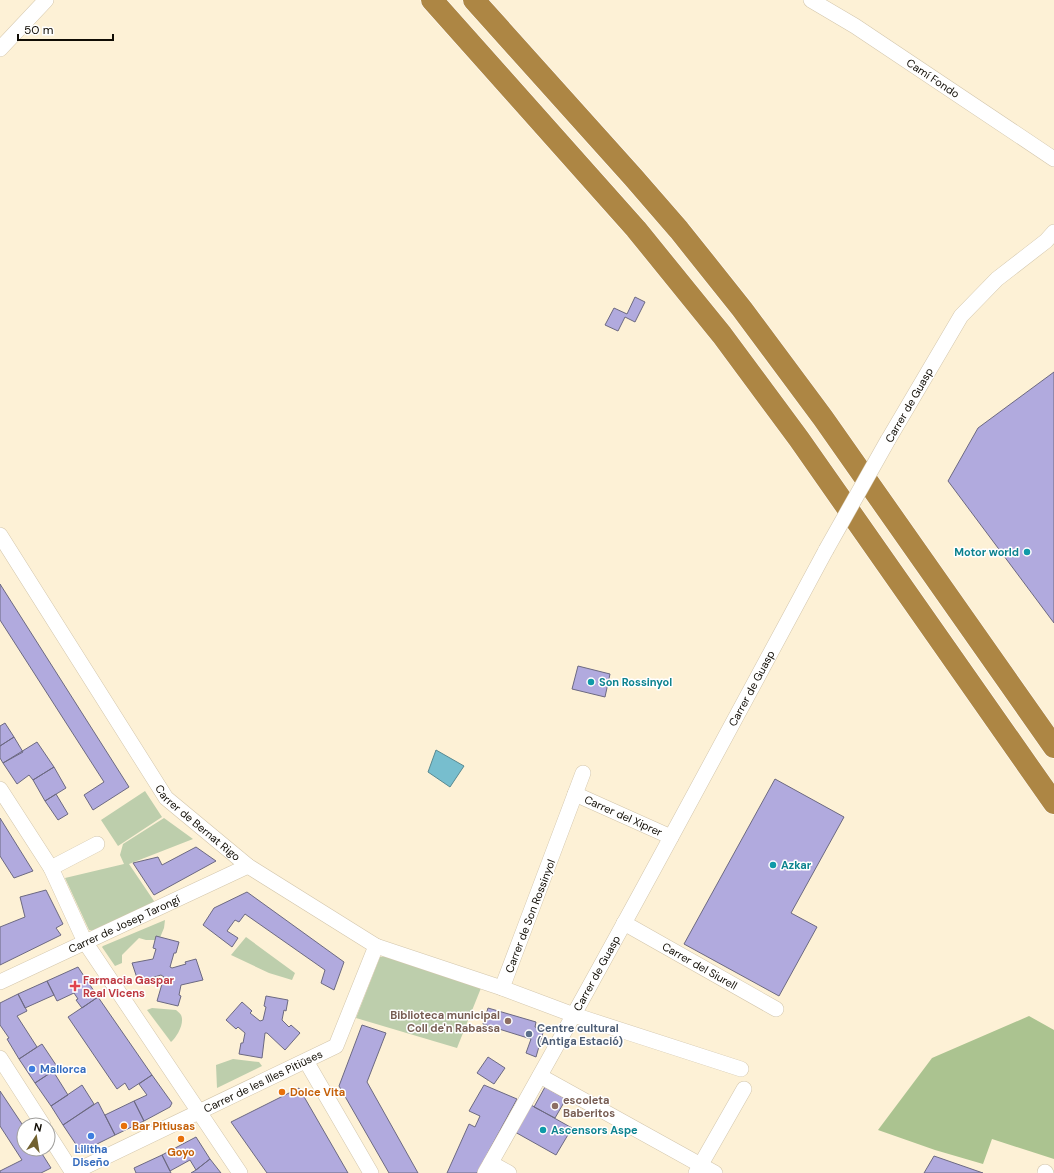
<svg xmlns="http://www.w3.org/2000/svg" width="1054" height="1173" viewBox="0 0 1054 1173" font-family="'DM Sans',sans-serif">
<style>
.green{fill:#bdceac}
.forest{fill:#abc390}
.water{fill:#77bece;stroke:#588991}
.building{fill:#b1aade;stroke:#6c6981}
.lines{fill:none;stroke-linecap:round;stroke-linejoin:round}
.minor-casing{stroke:#d3c6ac;stroke-width:16}
.highway-casing{stroke:#fff;stroke-width:23}
.minor{stroke:#fff;stroke-width:15}
.highway{stroke:#ad8644;stroke-width:22}
.minor-bridge-casing{stroke:#d3c6ac;stroke-width:16;stroke-linecap:butt}
.minor-bridge{stroke:#fff;stroke-width:15}
.culture-dot{fill:#0f9aa8;stroke:#fff;stroke-width:1.5}
.health-dot{fill:#e0444e;stroke:#fff;stroke-width:1.5}
.education-dot{fill:#8d6e63;stroke:#fff;stroke-width:1.5}
.service-dot{fill:#5c6f8a;stroke:#fff;stroke-width:1.5}
.shop-dot{fill:#3f7fe0;stroke:#fff;stroke-width:1.5}
.food-dot{fill:#e8710a;stroke:#fff;stroke-width:1.5}
.labels{text-anchor:middle;stroke-width:3;stroke-linejoin:round;paint-order:stroke}
.street-label{font-size:11px;fill:#100c04;stroke:#fff}
.culture-label{font-size:11px;font-weight:bold;fill:#0d838f;stroke:#fff;text-anchor:start}
.health-label{font-size:11px;font-weight:bold;fill:#be3a42;stroke:#fff;text-anchor:start}
.education-label{font-size:11px;font-weight:bold;fill:#785e54;stroke:#fff;text-anchor:end}
.service-label{font-size:11px;font-weight:bold;fill:#4e5e75;stroke:#fff;text-anchor:start}
.shop-label{font-size:11px;font-weight:bold;fill:#366cbe;stroke:#fff;text-anchor:start}
.food-label{font-size:11px;font-weight:bold;fill:#c56008;stroke:#fff;text-anchor:start}
</style>
<rect width="100%" height="100%" fill="#fdf1d6"/>
<path class="green" d="M145,791L162,817L118,846L101,820Z
M164,818L193,839L129,864L156,904L94,931L89,930L65,878L124,864L120,855L123,844Z
M165,920L164,928L159,940H146L139,938L122,955V963L115,966L102,947L103,946Z
M246,937L295,973L292,980L269,973L231,955Z
M386,956L481,988L457,1048L356,1018L378,962L380,957Z
M152,1008L176,1010C178,1012 180,1013 181,1015C185,1023 177,1037 171,1042L147,1010Z
M233,1059L259,1062L262,1066L217,1088L216,1065Z"/>
<path class="forest" d="M1029,1016L1054,1030V1159L992,1139L983,1164L935,1150L878,1130L932,1058Z"/>
<path class="water" d="M436,750L464,766L450,787L428,772Z"/>
<path class="building" d="M635,297L645,302L635,322L625,317L618,331L605,325L614,308L627,314Z
M1054,372V623L948,481L978,428Z
M0,584L129,787L93,810L84,795L104,782L0,620Z
M578,666L610,674L605,697L572,689Z
M5,723L14,737L0,746V726Z
M14,737L23,752L3,763L0,758V746Z
M37,742L54,767L33,780L29,775L17,784L3,763Z
M54,767L66,788L45,801L33,780Z
M775,779L844,817L791,913L817,927L779,996L684,944Z
M56,794L68,814L58,820L45,801Z
M0,818L33,871L14,878L0,856Z
M196,847L216,861L154,895L133,863L158,857L162,865Z
M46,890L63,924L56,928L61,935L0,965V927L25,917L20,897Z
M247,892L344,962L334,990L321,983L325,970L245,914L239,922L235,920L227,931L238,938L232,947L203,925L214,908Z
M156,936L179,942L176,953H174L170,967L172,968L186,964L185,962L196,959L203,980L181,985L179,995L181,996L178,1006L157,1001L164,977L161,975L148,979L149,981L139,984L132,963L153,959L156,949L153,948Z
M78,967L98,997L82,1008L76,1000L78,999L74,993L57,1001L47,981Z
M47,981L54,995L25,1008L18,994Z
M18,994L27,1011L17,1016L37,1047L19,1059L7,1039L9,1038L0,1025V1003Z
M266,996L288,1000L286,1011L284,1010L282,1020L289,1027L291,1025L300,1033L285,1050L267,1033H265L262,1058L239,1054L241,1043H243L245,1033L238,1027L236,1029L226,1020L242,1002L252,1011L250,1013L260,1021L263,1020L266,1007L264,1006Z
M98,997L152,1075L129,1090L125,1083L117,1089L68,1017Z
M488,1008L536,1022L535,1027L544,1029L536,1057L526,1053L531,1039L483,1024Z
M362,1025L386,1033L367,1082L418,1173H389L339,1086Z
M42,1044L58,1068L35,1083L19,1059Z
M488,1057L505,1068L494,1084L477,1073Z
M53,1071L68,1095L51,1106L35,1083Z
M152,1075L172,1103L170,1107L144,1121L134,1101L147,1095L139,1084Z
M82,1085L94,1104L63,1125L51,1106Z
M484,1085L517,1099L477,1173H447L469,1124L475,1127L480,1116L469,1111Z
M545,1087L566,1099L555,1118L534,1107Z
M299,1088L348,1173H267L231,1122Z
M0,1091L24,1127V1149H39L51,1168L41,1173H0V1171L22,1160L0,1126Z
M134,1101L144,1121L115,1135L105,1115Z
M98,1102L115,1135L81,1152L63,1125Z
M531,1105L572,1128L556,1155L515,1132Z
M196,1137L210,1159L196,1170L190,1160L170,1171L162,1155Z
M162,1155L171,1173H136L134,1168Z
M934,1156L983,1173H924Z
M210,1159L221,1173H191L196,1170Z"/>
<g class="lines">
<g class="minor-casing">
<g id="minor">
<path id="s1" d="M811,0L855,26L1054,159"/>
<path d="M0,49L46,0"/>
<path d="M888,440L961,316L997,279L1046,241L1054,232"/>
<path id="s2" d="M0,535L166,798L248,866L376,946L502,988"/>
<path d="M583,773L502,988L574,1015L741,1069"/>
<path d="M0,789L51,868L85,942L240,1173"/>
<path id="s3" d="M575,794L671,837"/>
<path d="M51,868L97,844"/>
<path id="s4" d="M624,923L776,1009"/>
<path id="s5" d="M0,982L248,866"/>
<path d="M0,1058L43,1125"/>
<path d="M306,1061L371,1173"/>
<path d="M540,1076L715,1173"/>
<path d="M48,1134L73,1173"/>
<path d="M491,1163L509,1173"/>
<path d="M1045,1172L1046,1173"/>
<path id="s6" d="M72,1173L336,1046L376,946"/>
<path id="s7" d="M485,1173C602,967 714,758 826,550"/>
<path d="M696,1173L744,1089"/>
</g>
</g>
<g class="highway-casing">
<path id="highway" d="M432,0L636,229L722,335L799,439L1054,803
M474,0L633,177L679,230L742,309L823,418L1054,747"/>
</g>
<use href="#minor" class="minor"/>
<use href="#highway" class="highway"/>
<g class="minor-bridge-casing">
<path id="minor-bridge" d="M826,550L888,440"/>
</g>
<use href="#minor-bridge" class="minor-bridge"/>
</g>
<g class="culture-dot">
<circle cx="1027" cy="552" r="4"/>
<circle cx="591" cy="682" r="4"/>
<circle cx="773" cy="865" r="4"/>
<circle cx="543" cy="1130" r="4"/>
</g>
<path class="health-dot" d="M73 980h4v4h4v4h-4v4h-4v-4h-4v-4h4z"/>
<g class="education-dot">
<circle cx="508" cy="1021" r="4"/>
<circle cx="555" cy="1106" r="4"/>
</g>
<circle class="service-dot" cx="529" cy="1034" r="4"/>
<g class="shop-dot">
<circle cx="32" cy="1069" r="4"/>
<circle cx="91" cy="1136" r="4"/>
</g>
<g class="food-dot">
<circle cx="282" cy="1092" r="4"/>
<circle cx="124" cy="1126" r="4"/>
<circle cx="181" cy="1139" r="4"/>
</g>
<g class="labels">
<g class="street-label">
<text dy="4" stroke="none"><textPath href="#s1" startOffset="145">Camí Fondo</textPath></text>
<text transform="translate(909 405) rotate(-60)" y="4">Carrer de Guasp</text>
<text dy="4" stroke="none"><textPath href="#s7" startOffset="553">Carrer de Guasp</textPath></text>
<text dy="4" stroke="none"><textPath href="#s3" startOffset="53">Carrer del Xiprer</textPath></text>
<text dy="4" stroke="none"><textPath href="#s2" startOffset="351">Carrer de Bernat Rigo</textPath></text>
<text transform="translate(530 916) rotate(-69)" y="4">Carrer de Son Rossinyol</text>
<text dy="4" stroke="none"><textPath href="#s5" startOffset="137">Carrer de Josep Tarongí</textPath></text>
<text dy="4" stroke="none"><textPath href="#s4" startOffset="87">Carrer del Siurell</textPath></text>
<text dy="4" stroke="none"><textPath href="#s7" startOffset="229">Carrer de Guasp</textPath></text>
<text dy="4" stroke="none"><textPath href="#s6" startOffset="212">Carrer de les Illes Pitiüses</textPath></text>
</g>
<g class="culture-label">
<text x="1019" y="556" text-anchor="end">Motor world</text>
<text x="599" y="686">Son Rossinyol</text>
<text x="781" y="869">Azkar</text>
<text x="551" y="1134">Ascensors Aspe</text>
</g>
<g class="health-label">
<text x="83" y="984">Farmacia Gaspar<tspan x="83" dy="13">Real Vicens</tspan></text>
</g>
<g class="education-label">
<text x="500" y="1019">Biblioteca municipal<tspan x="500" dy="13">Coll de'n Rabassa</tspan></text>
<text x="563" y="1104" text-anchor="start">escoleta<tspan x="563" dy="13">Baberitos</tspan></text>
</g>
<g class="service-label">
<text x="537" y="1032">Centre cultural<tspan x="537" dy="13">(Antiga Estació)</tspan></text>
</g>
<g class="shop-label">
<text x="40" y="1073">Mallorca</text>
<text x="91" y="1153" text-anchor="middle">Lilitha<tspan x="91" dy="13">Diseño</tspan></text>
</g>
<g class="food-label">
<text x="290" y="1096">Dolce Vita</text>
<text x="132" y="1130">Bar Pitiusas</text>
<text x="181" y="1156" text-anchor="middle">Goyo</text>
</g>
</g>
<g transform="translate(36 1137) rotate(12)"><circle r="19" fill="#ffffff" stroke="#9f9e9b"/>
<path d="M0-3L7 15L0 10L-7 15Z" fill="#71612f"/>
<text y="-6" font-size="11" font-weight="bold" text-anchor="middle" fill="#100c04">N</text>
</g>
<path d="M18 34v6h95v-6" fill="none" stroke="#100c04" stroke-width="2"/>
<text x="24" y="34" font-size="12" fill="#100c04" stroke="#ffffff" stroke-width="3" paint-order="stroke">50 m</text>
</svg>
